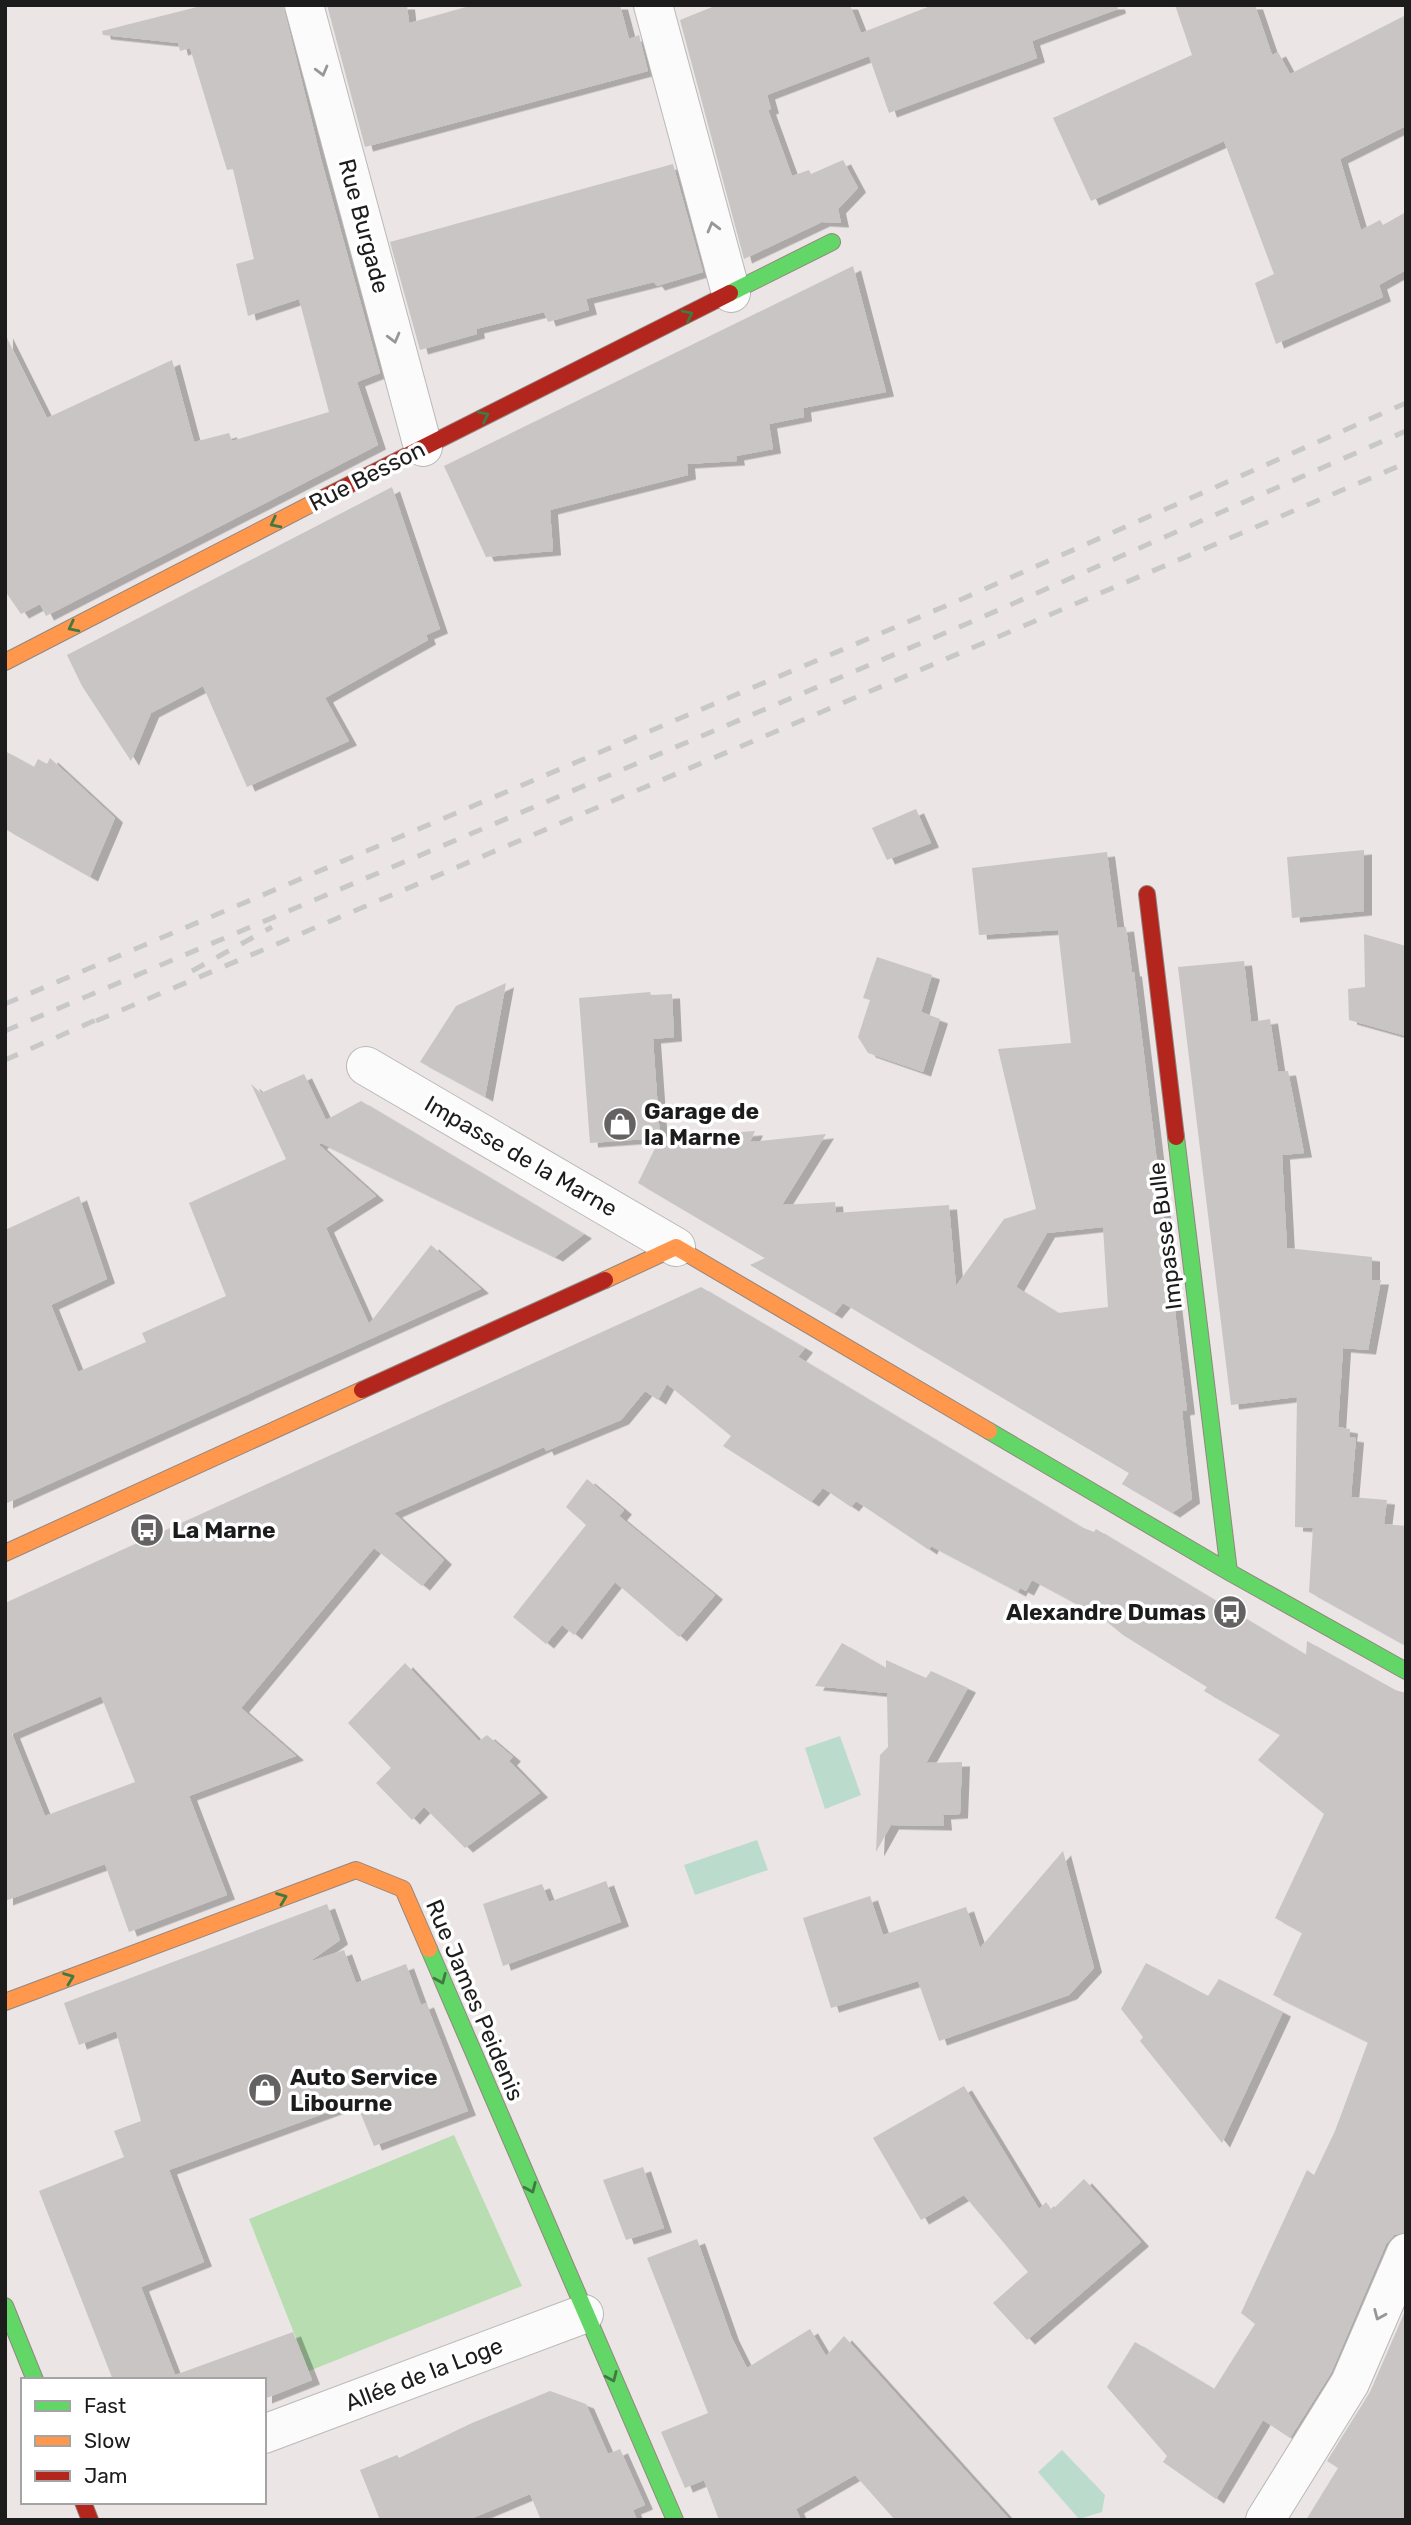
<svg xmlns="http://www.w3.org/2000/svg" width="1411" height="2525" viewBox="0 0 1411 2525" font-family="Rubik,sans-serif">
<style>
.pitch{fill:#b7ddb1}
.water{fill:#bbdccc}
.building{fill:#c9c5c5;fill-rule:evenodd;filter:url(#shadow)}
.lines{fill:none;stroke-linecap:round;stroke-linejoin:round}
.street-casing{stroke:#bbb8b8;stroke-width:40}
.fast-casing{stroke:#93867f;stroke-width:18}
.slow-casing{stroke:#93867f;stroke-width:18}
.jam-casing{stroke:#93867f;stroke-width:18}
.street{stroke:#fcfbfb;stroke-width:38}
.fast{stroke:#63d668;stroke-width:16}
.slow{stroke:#ff974d;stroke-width:16}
.jam{stroke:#b3261e;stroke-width:16}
.rail{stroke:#c9c8c8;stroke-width:5;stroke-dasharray:14 14;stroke-linecap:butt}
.oneway{stroke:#979797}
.oneway2{stroke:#407942}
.labels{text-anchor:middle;stroke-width:7;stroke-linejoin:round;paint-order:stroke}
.street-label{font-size:23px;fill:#1c1c1c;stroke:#fff}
.poi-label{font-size:23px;font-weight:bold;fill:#1c1c1c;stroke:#fff;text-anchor:start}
</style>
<defs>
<filter id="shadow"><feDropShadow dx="8" dy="4.5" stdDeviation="0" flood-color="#0004"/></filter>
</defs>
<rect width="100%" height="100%" fill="#ebe5e5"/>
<path class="pitch" d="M454,2135L522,2286L309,2371L249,2219Z"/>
<path class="water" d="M840,1736L861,1795L825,1809L805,1748Z
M757,1840L768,1870L695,1895L684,1865Z
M1062,2450L1105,2495L1102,2512L1079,2519L1038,2472Z"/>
<path class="building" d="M205,5H283L321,159L380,373L357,382L378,445L46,616L40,604L21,614L5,591V334L47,418L172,360L194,442L229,433L232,441L329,412L299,299L248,316L236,264L254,259L233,169L227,170L190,48L180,51L178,43L103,35L102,31Z
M327,5H407L409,23L473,5H620L629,39L639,35L648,71L365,147Z
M717,5H850L861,33L933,5H1117L1118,9L1032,41L1037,58L889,113L869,56L767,95L771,109L768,110L792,176L809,170L811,174L843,160L858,188L838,209L841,223L822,222L744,259L680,20Z
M1175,5H1255L1272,55L1278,52L1290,74L1406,15V126L1340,159L1361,230L1380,220L1383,225L1406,212V270L1379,285L1383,297L1276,344L1255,283L1274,274L1224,141L1091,201L1053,118L1192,55Z
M673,164L703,272L657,286L654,282L586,299L589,310L548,322L544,312L476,329L477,334L420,350L390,242Z
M853,266L886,392L803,408L804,417L769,424L773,449L736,456L737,461L687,464L688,475L550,510L553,551L486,557L444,466Z
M392,487L440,629L426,635L428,640L325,698L349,741L247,787L203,686L151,713L131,761L82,686L67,655Z
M5,751L34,767L38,759L47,764L50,758L115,818L90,877L5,829Z
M916,809L931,843L887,860L872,828Z
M1364,850V911L1292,918L1287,857Z
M1107,852L1117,928L1126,927L1132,972H1134L1187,1410L1182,1411L1192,1499L1172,1513L1122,1484L1129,1473L843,1303L834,1314L750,1265L765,1258L638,1183L660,1138L755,1131L750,1142L826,1134L782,1205L835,1202L836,1213L949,1205L956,1286L1004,1219L1036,1209L998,1049L1071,1043L1058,930L979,935L972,868ZM1103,1227L1108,1307L1058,1313L1016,1287L1047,1233Z
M1364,934L1406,946V1036L1349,1020L1348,989L1365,987Z
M877,957L932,975L921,1012L940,1019L923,1072L868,1053L858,1037L870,1000L863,998Z
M1244,961L1251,1022L1270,1019L1278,1072L1288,1071L1304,1153L1282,1155L1287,1248L1372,1257V1280H1381L1368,1350L1343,1348L1338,1427L1350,1429L1349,1437L1356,1438L1351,1497L1387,1500L1384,1524L1406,1526V1646L1309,1592L1313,1528L1295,1527L1297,1397L1231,1405L1178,967Z
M506,983L485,1097L420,1062L456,1006Z
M650,992L651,995L672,994L674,1037L653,1039L660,1138L590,1143L579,998Z
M304,1074L326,1120L361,1101L584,1234L555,1257L321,1143L319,1145L376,1196L326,1228L369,1324L431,1245L481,1289L5,1504V1230L79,1196L107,1279L51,1305L78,1372L146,1342L142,1333L226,1296L189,1203L286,1159L251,1084L261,1093Z
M701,1287L805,1348L798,1357L1081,1527L1094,1532L1096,1529L1306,1655L1307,1641L1395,1690L1406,1693V2232L1394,2235L1386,2244L1331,2373L1290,2438L1263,2420L1216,2499L1163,2462L1167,2456L1107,2387L1135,2342L1214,2389L1255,2324L1241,2313L1307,2170L1314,2175L1335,2131L1368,2042L1273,1995L1302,1933L1275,1918L1324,1814L1258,1760L1280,1735L1204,1691L1207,1687L1123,1635L1101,1617L1032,1580L1026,1591L1020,1588L1018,1592L931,1546L929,1550L856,1501L851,1507L823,1488L811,1502L723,1446L731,1436L667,1384L658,1400L645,1391L621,1420L546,1451L544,1447L394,1513L444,1560L422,1586L374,1548L241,1708L296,1756L189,1796L227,1895L129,1932L105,1864L5,1901V1603ZM101,1696L135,1782L45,1816L12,1734Z
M587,1479L624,1510L619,1516L715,1595L679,1637L615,1582L574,1635L562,1625L546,1644L513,1617L586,1525L566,1507Z
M842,1643L886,1668V1660L926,1678L931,1671L968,1688L926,1763L962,1762L960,1814L943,1815L944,1826L891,1825L876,1852L880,1755L888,1747L887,1693L815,1686Z
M405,1663L479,1741L487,1735L513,1757L509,1761L540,1793L465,1848L424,1807L412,1820L376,1783L391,1768L348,1723Z
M1063,1851L1094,1968L1069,1995L939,2041L918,1981L831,2008L803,1918L870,1896L883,1935L966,1907L980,1948Z
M606,1881L621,1922L503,1966L483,1904L542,1884L549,1902Z
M327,1904L340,1940L309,1962L344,1950L356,1983L406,1964L421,2005L426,2003L468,2111L374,2146L356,2102L169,2170L204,2262L141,2287L175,2375L293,2332L312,2380L264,2399V2380H113L39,2191L124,2157L114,2131L141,2121L116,2031L79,2045L64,2003Z
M1146,1963L1208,1996L1219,1979L1283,2012L1222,2143L1140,2041L1143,2037L1121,2009Z
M964,2086L1039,2209L1046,2202L1052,2210L1084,2179L1141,2242L1027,2340L993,2303L1028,2272L964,2195L921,2220L873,2138Z
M643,2167L664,2228L626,2240L603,2180Z
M697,2239L731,2336L747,2368L810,2329L826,2356L844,2336L1010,2520H895L855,2475L796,2509L801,2520H719L704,2480L685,2488L661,2432L708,2413L647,2258Z
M1406,2309V2520H1306L1338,2468L1327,2461L1370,2392Z
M550,2391L586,2404L608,2454L620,2449L645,2505L633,2510L637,2520H541L530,2494L468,2520H380L360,2470L397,2455L399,2458L472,2423Z"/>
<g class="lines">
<g class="street-casing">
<path id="street" d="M304,5L423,447
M653,5L731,293
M366,1066L676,1247
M264,2434L584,2314
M1265,2520L1350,2383L1406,2253"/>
</g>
<g class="fast-casing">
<path id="fast" d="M730,293L832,242
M1176,1137L1229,1572
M989,1431L1229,1572L1406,1671
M429,1949L675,2520
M5,2306L35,2380"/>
</g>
<g class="slow-casing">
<path id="slow" d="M5,662L321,499
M605,1280L676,1247L989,1431
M5,1553L362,1390
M5,2002L356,1870L403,1889L429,1949"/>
</g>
<g class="jam-casing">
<path id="jam" d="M321,499L730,293
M1147,894L1176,1137
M362,1390L605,1280
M83,2502L90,2520"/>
</g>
<use href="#street" class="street"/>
<use href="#fast" class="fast"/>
<use href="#slow" class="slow"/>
<use href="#jam" class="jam"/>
<path class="rail" d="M192,971L272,927
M5,1004L962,599L1406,403
M96,1021L1406,463
M5,1031L971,622L1406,431
M5,1060L105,1016"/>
</g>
<defs><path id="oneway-chevron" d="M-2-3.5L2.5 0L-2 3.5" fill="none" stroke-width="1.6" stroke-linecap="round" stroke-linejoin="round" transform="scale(1.75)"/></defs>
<g class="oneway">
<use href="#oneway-chevron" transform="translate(322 71) rotate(75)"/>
<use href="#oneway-chevron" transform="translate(713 227) rotate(-105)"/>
<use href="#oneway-chevron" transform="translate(394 338) rotate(75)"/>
<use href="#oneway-chevron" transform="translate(1379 2315) rotate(113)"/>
</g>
<g class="oneway2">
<use href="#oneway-chevron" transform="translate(688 315) rotate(-26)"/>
<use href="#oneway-chevron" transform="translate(484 416) rotate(-26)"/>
<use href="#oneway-chevron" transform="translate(275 523) rotate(153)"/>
<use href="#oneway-chevron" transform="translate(73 627) rotate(153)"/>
<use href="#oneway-chevron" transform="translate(282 1898) rotate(-21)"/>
<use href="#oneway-chevron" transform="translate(69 1978) rotate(-21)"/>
<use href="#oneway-chevron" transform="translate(441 1979) rotate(67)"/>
<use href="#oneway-chevron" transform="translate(531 2188) rotate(67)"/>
<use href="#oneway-chevron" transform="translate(612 2377) rotate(66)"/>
</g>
<defs>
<g id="shop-disc" transform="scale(1.75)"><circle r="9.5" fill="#646262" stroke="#fff"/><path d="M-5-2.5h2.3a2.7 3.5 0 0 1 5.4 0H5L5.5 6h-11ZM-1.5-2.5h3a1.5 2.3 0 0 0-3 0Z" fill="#fff"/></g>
<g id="bus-disc" transform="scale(1.75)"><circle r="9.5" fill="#646262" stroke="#fff"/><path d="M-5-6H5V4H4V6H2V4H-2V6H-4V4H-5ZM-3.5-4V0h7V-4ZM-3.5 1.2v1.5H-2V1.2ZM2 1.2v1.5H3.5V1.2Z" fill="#fff"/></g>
</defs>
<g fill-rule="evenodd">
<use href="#shop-disc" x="620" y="1124"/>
<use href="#bus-disc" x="147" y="1530"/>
<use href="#bus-disc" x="1230" y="1612"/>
<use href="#shop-disc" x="265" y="2090"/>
</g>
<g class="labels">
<g class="street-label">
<text transform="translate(364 226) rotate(75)" y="8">Rue Burgade</text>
<text transform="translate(367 476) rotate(-27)" y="8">Rue Besson</text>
<text transform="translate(521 1156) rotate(30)" y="8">Impasse de la Marne</text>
<text transform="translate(1165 1236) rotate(-97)" y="8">Impasse Bulle</text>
<text transform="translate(475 2000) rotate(67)" y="8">Rue James Peidenis</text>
<text transform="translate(424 2374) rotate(-21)" y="8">Allée de la Loge</text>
</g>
<g class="poi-label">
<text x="644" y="1119">Garage de<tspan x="644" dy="26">la Marne</tspan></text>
<text x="172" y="1538">La Marne</text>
<text x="1206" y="1620" text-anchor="end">Alexandre Dumas</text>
<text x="290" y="2085">Auto Service<tspan x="290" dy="26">Libourne</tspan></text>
</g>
</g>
<rect width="1411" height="2525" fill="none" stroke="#1c1c1c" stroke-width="14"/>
<rect x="21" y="2378" width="245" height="126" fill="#ffffff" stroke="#a4a4a4" stroke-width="2"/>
<rect x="35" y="2401" width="35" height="10" fill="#63d668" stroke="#a4a4a4" stroke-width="2"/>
<text x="84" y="2413" font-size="21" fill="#1c1c1c">Fast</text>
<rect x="35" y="2436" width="35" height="10" fill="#ff974d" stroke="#a4a4a4" stroke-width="2"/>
<text x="84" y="2448" font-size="21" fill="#1c1c1c">Slow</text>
<rect x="35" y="2471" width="35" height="10" fill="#b3261e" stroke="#a4a4a4" stroke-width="2"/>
<text x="84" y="2483" font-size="21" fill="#1c1c1c">Jam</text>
</svg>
